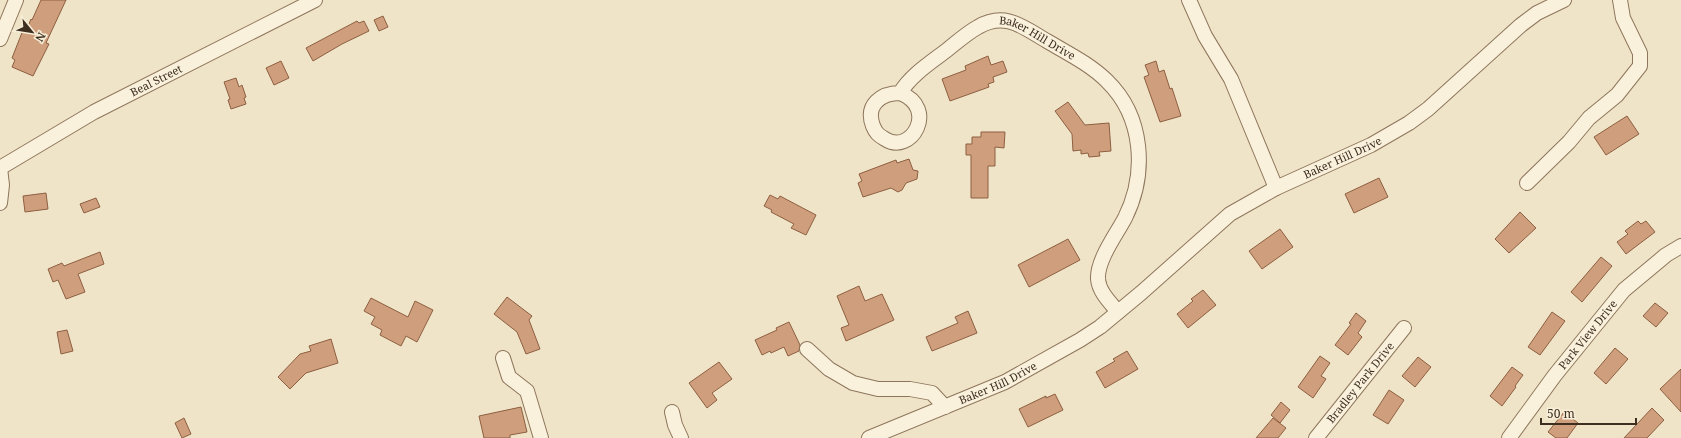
<svg xmlns="http://www.w3.org/2000/svg" width="1681" height="438" viewBox="0 0 1681 438" font-family="'Noto Serif',serif">
<style>
.building{fill:#cf9f7d;stroke:#8d5f41}
.lines{fill:none;stroke-linecap:round;stroke-linejoin:round}
.minor-casing{stroke:#8d765c;stroke-width:16}
.minor{stroke:#faf1dc;stroke-width:14}
.labels{text-anchor:middle;stroke-width:3;stroke-linejoin:round;paint-order:stroke}
.street-label{font-size:11px;fill:#3d2e20;stroke:#f7eed8}
</style>
<rect width="100%" height="100%" fill="#f0e4c8"/>
<path class="building" d="M41,0H66L46,43L49,44L33,76L12,67L15,60L12,58L25,25L28,26L31,19L32,20Z
M383,16L388,27L379,31L374,20Z
M357,21L359,23L364,21L369,31L342,44L313,61L306,48Z
M988,56L991,65L1003,61L1007,72L993,77L994,82L988,84L989,87L950,101L942,79L966,70L965,66Z
M281,61L289,78L274,85L266,68Z
M1156,61L1159,72L1164,70L1170,89L1172,88L1181,116L1160,122L1144,77L1149,75L1145,65Z
M236,78L239,87L242,85L246,97L244,98L246,104L231,109L228,100L230,99L224,82Z
M1068,102L1085,125L1109,123L1111,151L1099,152L1100,156L1089,157L1088,153L1081,154V150L1073,151L1072,134L1055,111Z
M1627,116L1639,134L1606,155L1594,137Z
M981,132H1005L1004,148L995,147V166H988V198H971V155H966V144H972V137H981Z
M909,159L913,170L918,171L917,179L906,183L902,190L898,192L891,188L863,197L858,183L862,181L859,174L896,160L897,163Z
M1379,178L1388,197L1354,213L1345,194Z
M46,193L48,209L25,212L23,196Z
M770,195L778,199L780,196L816,215L806,235L791,228L794,224L771,212L772,210L764,206Z
M96,198L100,207L84,213L80,204Z
M1520,212L1536,228L1509,253L1495,239Z
M1638,221L1641,224L1646,221L1655,232L1626,254L1617,242L1628,234L1625,231Z
M1280,229L1293,247L1262,269L1249,251Z
M1068,239L1080,260L1029,287L1018,265Z
M100,252L104,264L78,274L85,292L66,299L58,280L53,282L48,269L62,263L64,266Z
M1601,257L1612,266L1582,302L1571,292Z
M859,286L865,301L882,294L894,320L846,341L841,328L849,325L837,296Z
M1203,290L1216,305L1188,328L1177,314L1193,301L1191,299Z
M507,297L532,316L529,320L540,349L526,354L517,332L494,314Z
M371,298L408,317L415,301L433,310L417,342L406,336L401,346L380,335L382,330L371,324L375,317L364,311Z
M1655,303L1668,313L1656,327L1643,316Z
M968,311L977,333L932,351L926,337L958,323L955,317Z
M1552,312L1565,321L1540,355L1528,347Z
M1356,313L1366,321L1358,333L1362,337L1348,355L1335,345L1351,324L1349,323Z
M789,322L800,345L799,351L788,356L784,347L771,353L770,351L762,355L755,340L777,330L776,328Z
M67,330L73,351L61,354L57,332Z
M331,339L338,363L306,373L290,389L278,377L300,354L311,351L309,346Z
M1615,348L1628,359L1606,384L1594,373Z
M1127,351L1138,369L1105,388L1096,372L1115,361L1113,359Z
M1320,356L1330,363L1321,376L1326,379L1313,398L1298,387Z
M1418,357L1431,367L1415,387L1402,376Z
M719,362L732,379L712,393L717,400L707,408L689,383Z
M1512,367L1523,375L1515,386L1516,387L1502,406L1490,396Z
M1681,369V412L1660,389Z
M1389,390L1404,400L1388,424L1373,415Z
M1055,394L1063,410L1028,427L1019,409L1046,396V398Z
M1281,402L1290,410L1280,423L1271,415Z
M521,407L527,432L510,435V438H484L479,416Z
M1652,408L1664,420L1647,438H1624Z
M1564,412L1578,423L1567,438H1556L1548,432Z
M184,418L191,434L182,438L175,423Z
M1273,418L1286,428L1278,438H1256Z"/>
<g class="lines">
<g class="minor-casing">
<g id="minor">
<path d="M1189,0L1205,36L1231,79L1276,188"/>
<path d="M0,39L16,0"/>
<path id="s1" d="M900,93C939,108 911,156 885,139C878,135 876,133 873,126C865,105 881,93 900,93C911,75 930,63 947,50C957,42 967,33 978,27C1005,11 1023,27 1047,41C1067,53 1090,64 1107,81C1144,117 1147,174 1125,218C1116,235 1097,260 1098,279C1099,292 1110,302 1118,312"/>
<path id="s2" d="M0,168L94,112L315,0"/>
<path d="M1527,183L1569,142L1589,118L1617,95L1640,66V53L1623,18L1620,0"/>
<path d="M0,203L2,185L0,168"/>
<path d="M807,349L829,369L853,383L878,389H910L932,393L945,407"/>
<path d="M503,358L509,377L527,391L541,438"/>
<path d="M672,412L675,425L681,438"/>
<path id="s3" d="M869,438L1005,382L1080,340L1100,327L1141,293L1230,214L1276,188L1371,145L1409,123L1428,109L1521,25L1537,13L1564,0"/>
<path id="s4" d="M1316,438L1404,328"/>
<path id="s5" d="M1509,438L1555,375L1624,290L1666,255L1681,246"/>
</g>
</g>
<use href="#minor" class="minor"/>
</g>
<g class="labels">
<g class="street-label">
<text dy="4" stroke="none"><textPath href="#s1" startOffset="320">Baker Hill Drive</textPath></text>
<text dy="4" stroke="none"><textPath href="#s2" startOffset="179">Beal Street</textPath></text>
<text dy="4" stroke="none"><textPath href="#s3" startOffset="555">Baker Hill Drive</textPath></text>
<text dy="4" stroke="none"><textPath href="#s5" startOffset="130">Park View Drive</textPath></text>
<text dy="4" stroke="none"><textPath href="#s3" startOffset="140">Baker Hill Drive</textPath></text>
<text dy="4" stroke="none"><textPath href="#s4" startOffset="71">Bradley Park Drive</textPath></text>
</g>
</g>
<g transform="translate(32 32) rotate(120)" stroke="#f7eed8" stroke-width="3" paint-order="stroke">
<path d="M0-3L7 15L0 10L-7 15Z" fill="#3d2e20"/>
<text y="-6" font-size="11" font-weight="bold" text-anchor="middle" fill="#3d2e20">N</text>
</g>
<path d="M1541 418v6h95v-6" fill="none" stroke="#3d2e20" stroke-width="2"/>
<text x="1547" y="418" font-size="12" fill="#3d2e20" stroke="#f7eed8" stroke-width="3" paint-order="stroke">50 m</text>
</svg>
